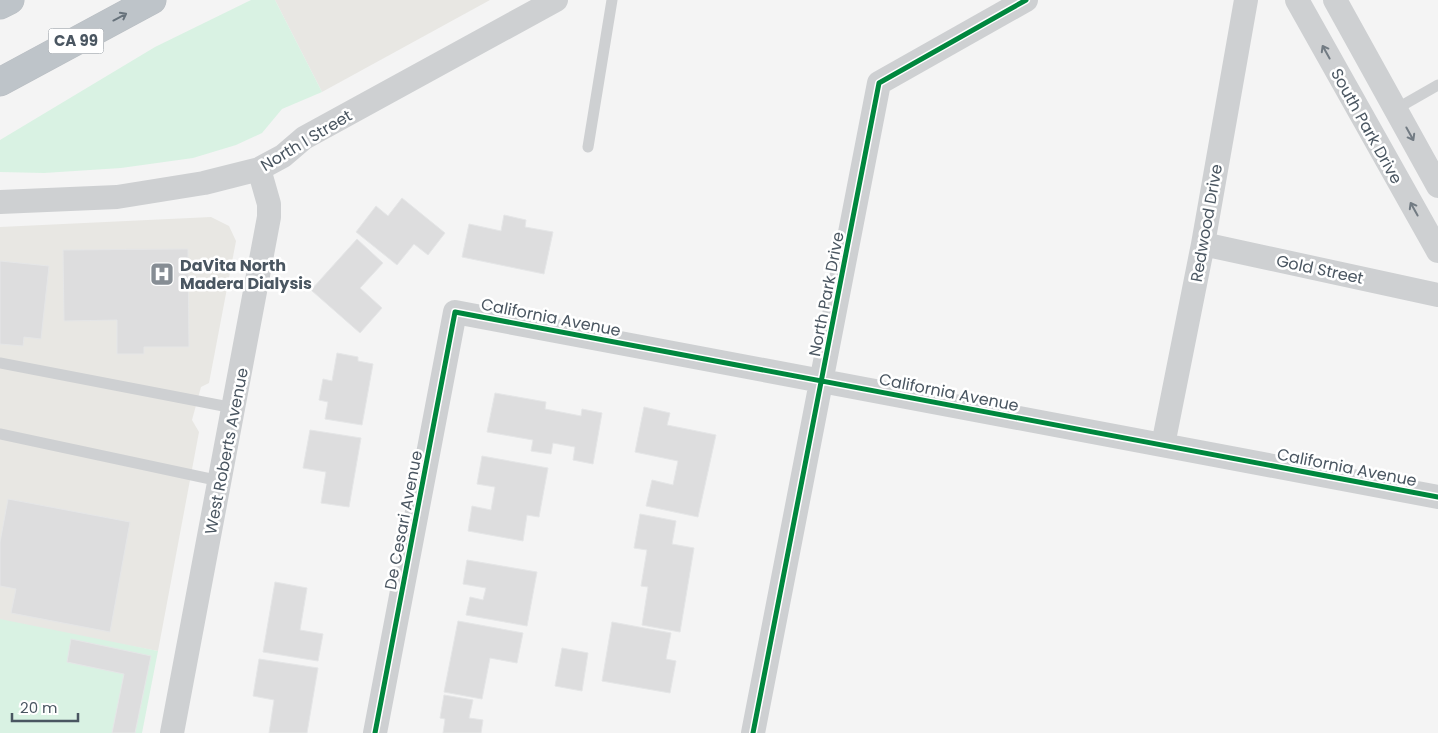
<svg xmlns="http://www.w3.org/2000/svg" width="1438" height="733" viewBox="0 0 1438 733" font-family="Poppins,sans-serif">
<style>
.commercial{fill:#e8e7e3}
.green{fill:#d9f2e3}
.building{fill:#ddddde;stroke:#e5e6e7}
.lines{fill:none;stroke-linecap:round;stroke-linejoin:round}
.highway-casing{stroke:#b9bec3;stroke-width:29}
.lane{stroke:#ced0d2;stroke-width:11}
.street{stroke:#ced0d2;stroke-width:24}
.highway{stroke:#bec4c9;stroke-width:28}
.cycleway-casing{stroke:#fff;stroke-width:8}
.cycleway{stroke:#00873e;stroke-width:5}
.oneway{stroke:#67727b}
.oneway2{stroke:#727b83}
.labels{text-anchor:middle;stroke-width:5;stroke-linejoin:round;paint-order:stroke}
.shield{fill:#fff;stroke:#808990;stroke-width:1}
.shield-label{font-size:15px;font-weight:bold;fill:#4a5661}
.street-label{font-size:16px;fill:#4a5661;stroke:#fff}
.poi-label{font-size:16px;font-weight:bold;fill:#4a5661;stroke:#fff;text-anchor:start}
</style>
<rect width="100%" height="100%" fill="#f4f4f4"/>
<path class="commercial" d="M275,0H490L322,92Z
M211,217L229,226L236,241L209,383L201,387L192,420L199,432L158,651L0,622V227Z"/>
<path class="green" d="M251,0H275L322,92L282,109L262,133L236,145L193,158L121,168L44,173L0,172V140L155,47Z
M0,619L158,651L142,733H0Z"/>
<path class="building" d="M402,198L445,233L428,255L414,244L397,265L356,232L376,206L388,216Z
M504,215L526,220L525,227L553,232L544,274L462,257L469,224L501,231Z
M357,239L383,263L360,288L382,308L360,333L311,290Z
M188,249L189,347H144V354H117V320L64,321L63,250Z
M0,261L49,266L41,339L24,337L23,346L0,344Z
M337,353L358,357V361L373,364L362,425L325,419L328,402L319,400L323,379L332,381Z
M495,393L546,402L545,409L581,416L582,409L602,413L593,464L573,460L575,447L553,443L551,454L531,451L533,440L487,432Z
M644,407L670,413L667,425L716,435L698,517L646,506L652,480L673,485L678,461L635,452Z
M310,430L361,438L349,507L321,503L326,472L303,468Z
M482,456L548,468L539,517L527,515L523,541L468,531L472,506L491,510L495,487L477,484Z
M8,499L130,522L110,632L11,613L16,589L0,586V542Z
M640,514L676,521L672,544L694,548L680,632L642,625L648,587L641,586L647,550L634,548Z
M467,560L537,572L527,626L466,615L470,597L483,600L486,588L463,584Z
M275,582L307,588L300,630L323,634L318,661L263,652Z
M458,621L523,633L517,663L490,658L482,699L444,692Z
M612,622L671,633L666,659L676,661L670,693L602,681Z
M71,639L151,656L135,733H112L124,674L67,662Z
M562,648L588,653L582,691L555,686Z
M259,659L318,668L307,733H269L274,700L253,696Z
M444,695L473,700L469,718L483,720L481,733H443L445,719L440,718Z"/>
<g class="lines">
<g class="highway-casing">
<path id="highway" d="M0,5L10,0
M0,82L152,0"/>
</g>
<path class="lane" d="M1396,109L1438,85
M588,147L612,0
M0,363L234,408
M0,434L220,481"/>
<path class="street" d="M1297,0L1438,251
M1335,0L1438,186
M0,202L117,197L204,183L259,169L283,156L304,138L556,0
M1203,244L1438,295
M1163,445L1203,244L1246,0
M172,733L269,217V204L259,169
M375,733L455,312L1438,497
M753,733L879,83L1026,0"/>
<use href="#highway" class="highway"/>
<g class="cycleway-casing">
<path id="cycleway" d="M375,733L455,312L1438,497
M753,733L879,83L1026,0"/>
</g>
<use href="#cycleway" class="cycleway"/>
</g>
<defs><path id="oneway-shaft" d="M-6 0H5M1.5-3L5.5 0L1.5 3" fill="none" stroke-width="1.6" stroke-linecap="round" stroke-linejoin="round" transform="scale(1.25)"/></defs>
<use class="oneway" href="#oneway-shaft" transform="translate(120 17) rotate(-28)"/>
<g class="oneway2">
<use href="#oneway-shaft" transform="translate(1326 52) rotate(-119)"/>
<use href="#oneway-shaft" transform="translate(1410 134) rotate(61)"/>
<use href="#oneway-shaft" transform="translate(1414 209) rotate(-119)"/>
</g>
<defs>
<g id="hospital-square" transform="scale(1.25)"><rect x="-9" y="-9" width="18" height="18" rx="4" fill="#868d94" stroke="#fff"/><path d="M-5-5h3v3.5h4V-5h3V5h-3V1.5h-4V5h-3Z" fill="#fff"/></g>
</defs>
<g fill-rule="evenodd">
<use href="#hospital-square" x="162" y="274"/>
</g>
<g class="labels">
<rect class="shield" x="48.5" y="28.5" width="55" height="25" rx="4"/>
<g class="shield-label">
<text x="76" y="46">CA 99</text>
</g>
<g class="street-label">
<text transform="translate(1367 126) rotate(61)" y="6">South Park Drive</text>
<text transform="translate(306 140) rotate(-31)" y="6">North I Street</text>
<text transform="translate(1206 223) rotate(-80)" y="6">Redwood Drive</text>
<text transform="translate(1320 269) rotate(12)" y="6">Gold Street</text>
<text transform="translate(826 294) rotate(-79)" y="6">North Park Drive</text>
<text transform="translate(551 317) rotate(11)" y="6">California Avenue</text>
<text transform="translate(949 392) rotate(11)" y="6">California Avenue</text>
<text transform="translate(226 451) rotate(-79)" y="6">West Roberts Avenue</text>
<text transform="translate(1347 467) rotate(11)" y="6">California Avenue</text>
<text transform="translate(403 520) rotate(-79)" y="6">De Cesari Avenue</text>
</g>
<g class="poi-label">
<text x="180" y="271">DaVita North<tspan x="180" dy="18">Madera Dialysis</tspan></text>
</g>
</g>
<path d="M12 713v8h66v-8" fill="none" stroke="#4a5661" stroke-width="2.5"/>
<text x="20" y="713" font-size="15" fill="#4a5661" stroke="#ffffff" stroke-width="4" paint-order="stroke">20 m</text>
</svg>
